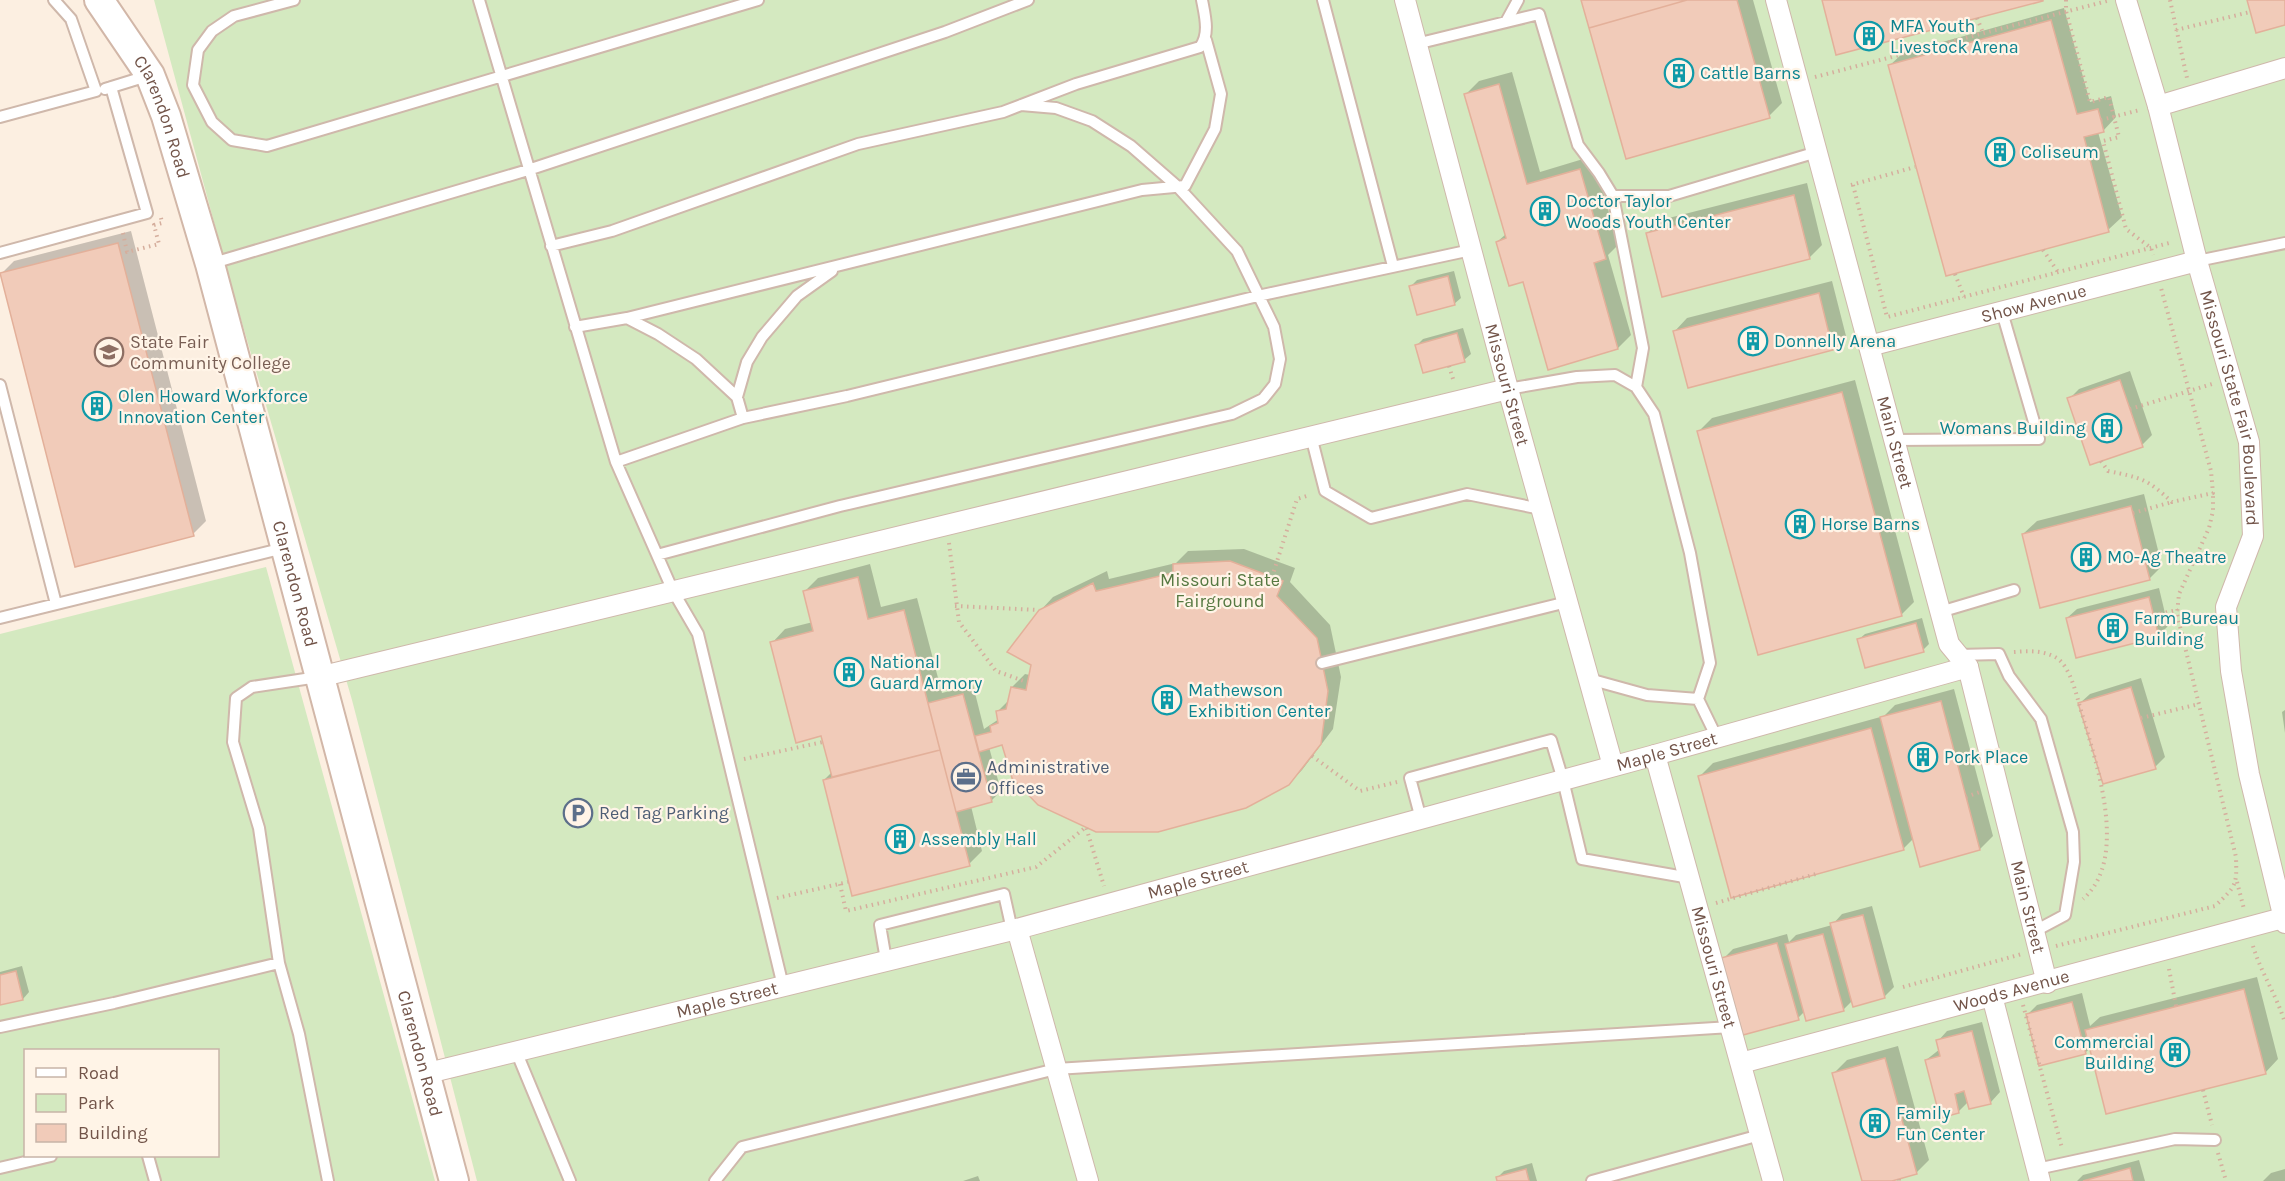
<svg xmlns="http://www.w3.org/2000/svg" width="2285" height="1181" viewBox="0 0 2285 1181" font-family="Karla,sans-serif">
<style>
.green{fill:#d4e9c0;fill-rule:evenodd}
.shadow{fill:#0003}
.building{fill:#f1cbb9;stroke:#e3b09a;stroke-width:1.5}
.lines{fill:none;stroke-linecap:round;stroke-linejoin:round}
.lane-casing{stroke:#cfb8ab;stroke-width:14}
.street-casing{stroke:#cfb8ab;stroke-width:22}
.secondary-casing{stroke:#d2b7a8;stroke-width:32}
.path{stroke:#d5ae9d;stroke-width:4;stroke-dasharray:1.5 4.5;stroke-linecap:butt}
.lane{stroke:#fff;stroke-width:10}
.street{stroke:#fff;stroke-width:20}
.secondary{stroke:#fff;stroke-width:28}
.labels{text-anchor:middle;stroke-width:4.5;stroke-linejoin:round;paint-order:stroke}
.culture-label{font-size:18px;fill:#0d838f;stroke:#fff4e7;text-anchor:start}
.street-label{font-size:18px;fill:#725449;stroke:#fff4e7}
.education-label{font-size:18px;fill:#785e54;stroke:#fff4e7;text-anchor:start}
.park-label{font-size:18px;fill:#567841;stroke:#fff4e7}
.service-label{font-size:18px;fill:#4e5e75;stroke:#fff4e7;text-anchor:start}
</style>
<rect width="100%" height="100%" fill="#fcefe1"/>
<path class="green" d="M154,0H2285V1181H477L352,700L231,285Z
M266,567L435,1181H0V634ZM26,1050H218V1156H26Z"/>
<path class="shadow" d="M1582,0H1753L1782,103L1769,116Z
M2064,8L2090,102L2111,96L2116,117L2103,131L2098,132L2122,217L2108,230L1889,66L1903,53Z
M1512,72L1540,172L1593,156L1618,245L1608,255L1631,335L1618,348L1524,280L1497,242L1506,234L1466,94L1479,81Z
M1807,183L1822,245L1809,258L1647,234L1661,220Z
M131,231L206,521L193,534L1,274L14,261Z
M1454,271L1461,298L1454,304L1411,286L1417,280Z
M1832,281L1846,336L1833,349L1674,332L1687,318Z
M1463,328L1471,354L1464,360L1417,345L1423,339Z
M2130,371L2152,435L2142,445L2069,399L2079,389Z
M1855,380L1914,602L1901,615L1699,431L1712,418Z
M2144,494L2162,566L2149,579L2023,534L2037,521Z
M1244,549L1295,568L1290,582L1330,625L1341,677L1333,729L1302,770L1288,784L1003,743L989,747L1001,791L991,801L971,806L982,851L969,864L824,780L832,772L823,734L772,643L785,629L813,622L805,591L818,578L870,564L881,607L917,598L942,693L973,685L984,729L999,719L998,711L1009,700L1012,687L1025,674L1030,675L1040,611L1053,597L1107,571L1109,579L1176,563L1188,551Z
M2159,588L2168,626L2158,636L2067,618L2077,609Z
M1922,618L1929,644L1923,650L1858,640L1865,634Z
M2141,678L2165,757L2155,767L2080,703L2090,694Z
M1954,689L1993,836L1980,849L1914,838L1903,849L1700,776L1713,763L1884,716L1895,705Z
M2285,710V733L2282,712Z
M1872,906L1894,987L1884,997L1853,1000L1844,1009L1805,1011L1798,1018L1723,959L1733,949L1787,934L1789,942L1796,935L1832,925L1842,914Z
M22,966L29,992L23,999L0,1003V972Z
M2257,977L2278,1059L2265,1073L2091,1047L2085,1053L2027,1015L2037,1005L2082,993L2090,1026L2100,1017Z
M1982,1022L2000,1092L1991,1102L1970,1107L1969,1101L1959,1111L1926,1060L1940,1049L1938,1041L1947,1031Z
M1898,1046L1929,1160L1916,1173L1886,1181H1864L1834,1073L1847,1060Z
M2139,1160L2145,1181H2077L2083,1175Z
M1532,1163L1537,1181H1499L1498,1177L1504,1171Z
M2285,1169V1181H2263L2271,1173Z
M978,1176L980,1181H963Z"/>
<path class="building" d="M1581,0H1687L1589,28Z
M1687,0H1737L1770,118L1626,159L1589,28Z
M1822,0H2043V1L1836,55Z
M2247,0H2285V25L2256,33Z
M2051,20L2077,114L2098,109L2101,120L2104,132L2084,137L2109,232L1946,276L1888,65Z
M1499,84L1527,184L1580,169L1606,259L1594,263L1618,349L1548,370L1523,282L1509,286L1496,242L1506,238L1464,94Z
M1794,195L1810,259L1662,297L1646,233Z
M118,243L194,536L75,567L0,273Z
M1448,276L1455,305L1417,315L1409,286Z
M1819,293L1833,350L1688,388L1673,331Z
M1457,333L1465,362L1423,373L1415,345Z
M2120,380L2143,447L2090,465L2067,398Z
M1842,392L1902,616L1758,655L1697,431Z
M2131,506L2150,580L2040,608L2022,534Z
M1230,561L1283,581L1277,596L1317,638L1328,691L1321,744L1289,785L1246,808L1158,832H1096L1038,805L1012,778L1002,745L979,752L975,736L991,732L990,726L998,723L996,711L1006,709L1011,687L1026,690L1031,665L1007,652L1039,610L1093,583L1096,591L1173,573V564Z
M858,577L868,619L904,610L940,750L832,777L821,736L796,743L770,642L813,631L803,591Z
M2149,597L2159,637L2076,658L2066,618Z
M1916,623L1924,652L1865,668L1857,639Z
M2131,687L2156,769L2103,784L2078,703Z
M963,694L992,802L956,812L928,703Z
M1941,701L1980,850L1920,867L1880,717Z
M1871,728L1904,850L1731,898L1698,776Z
M940,750L970,866L852,896L823,780Z
M1863,915L1885,998L1853,1007L1830,923Z
M1823,934L1844,1011L1806,1021L1785,944Z
M1777,943L1799,1020L1743,1035L1721,958Z
M16,971L23,1000L0,1005V975Z
M2244,989L2266,1074L2106,1114L2085,1030Z
M2072,1002L2086,1054L2039,1066L2026,1014Z
M1972,1031L1991,1104L1969,1109L1964,1091L1955,1094L1959,1113L1940,1118L1925,1060L1940,1056L1936,1040Z
M1885,1058L1917,1174L1892,1181H1862L1832,1073Z
M2130,1168L2133,1181H2083Z
M1526,1169L1529,1181H1497L1496,1177Z"/>
<g class="lines">
<g class="lane-casing">
<path id="lane" d="M294,0L234,16L212,31L198,50L193,85L212,122L232,140L267,146L758,0
M479,0L616,462L673,591L698,634L783,986
M1323,0L1393,266
M1506,22L1518,0
M1416,44L1539,14L1578,145L1599,173L1613,196H1669L1817,152
M105,89L147,76
M0,117L96,91L71,19L54,0
M1613,196L1643,348L1636,387
M551,246L612,231L858,144L1003,112L1076,84L1200,47C1210,34 1205,16 1202,0
M0,253L147,213L111,87
M2197,261L2285,243
M210,264L528,170L945,32L1028,0
M627,318L658,334L696,359L737,397L743,418
M575,327L627,318L1142,190L1185,186L1215,129L1221,94L1206,40
M0,385L56,604
M1508,389L1577,377L1615,375L1636,387L1654,414L1690,553L1710,663L1698,699
M737,397L747,362L762,337L797,296L832,271
M1311,436L1325,491L1371,518L1467,494L1541,509
M1894,440L2039,439L2002,312
M616,462L743,418L847,396L1258,296L1471,250
M657,555L840,506L1232,414L1263,399L1275,384L1280,359L1274,327L1237,251L1178,187L1131,146L1092,121L1056,108L1021,105
M1940,612L2014,590
M0,618L284,548
M1958,655L1999,654L2009,676L2041,719L2073,832L2074,862L2065,915L2035,931
M1322,663L1567,602
M1589,679L1647,695L1698,699L1717,738
M1421,819L1410,778L1551,740L1563,780L1582,859L1690,878
M886,960L880,925L1004,894L1012,930
M279,963L299,1034L328,1181
M0,1027L114,1003L279,963L259,828L233,742L236,698L252,687L318,677
M516,1051L570,1181
M148,1156L155,1181
M0,1168L51,1156
M2037,1169L2175,1139L2215,1140
M715,1181L742,1147L1056,1069L1731,1027
M1592,1181L1760,1135"/>
</g>
<g class="street-casing">
<g id="street">
<path id="s1" d="M1405,0L1508,389L1613,766"/>
<path id="s2" d="M1776,0L1949,644L1968,667L2047,983"/>
<path id="s3" d="M2126,0L2158,106L2197,261L2249,442L2253,536L2226,607L2231,671L2249,774L2285,923"/>
<path d="M2158,106L2285,68"/>
<path id="s4" d="M1869,346L2197,261"/>
<path d="M319,677L1508,389"/>
<path id="s5" d="M1655,755L1773,1181"/>
<path d="M1017,929L1088,1181"/>
<path d="M1992,996L2040,1181"/>
<path id="s6" d="M1741,1063L2283,918"/>
<path id="s7" d="M424,1074L1017,929L1655,755L1968,667"/>
</g>
</g>
<g class="secondary-casing">
<g id="secondary">
<path id="s8" d="M99,0L150,75L166,116L210,264L454,1181"/>
</g>
</g>
<path class="path" d="M2066,0V11L2090,102L2109,97L2119,137L2103,141L2126,229L2151,248L2153,255
M2170,0L2187,78
M1977,18L1983,33
M2176,30L2250,12
M1815,77L2107,1
M2101,120L2140,110
M1851,185L1915,167
M1853,185L1887,317L2173,242
M123,233L127,252L159,244L154,225L162,223L161,218
M2043,250L2058,272
M1955,274L1964,297
M1449,366L1454,382
M2130,409L2212,384
M2101,461L2108,471C2142,478 2147,479 2172,502L2213,493L2211,471L2161,288
M2133,513L2172,502
M949,543L959,622L996,671L1027,682
M1272,577L1297,499L1310,495
M955,606L1039,610
M2154,615L2178,610
M2014,652C2028,651 2042,650 2055,657C2072,666 2077,700 2083,717C2097,766 2129,859 2083,899
M2141,718L2199,704L2198,701
M1312,756L1360,791L1397,782
M744,759L823,742
M1966,797L1980,792
M2237,882L2244,909
M840,884L846,911L1036,867L1086,827L1104,886
M777,898L848,882
M1716,903L1816,874
M2056,946L2215,906C2236,886 2237,886 2236,857L2177,614L2179,594L2209,528L2213,511V493
M2253,946C2261,973 2277,996 2285,1023
M2169,969L2176,1006
M1903,987L2022,954
M2023,1005L2062,1148
M2203,1090L2212,1125
M2218,1153L2226,1181
M1899,1179V1181"/>
<use href="#lane" class="lane"/>
<use href="#street" class="street"/>
<use href="#secondary" class="secondary"/>
</g>
<defs>
<g id="building-ring" transform="scale(1.5)"><circle r="9.5" fill="#fff4e7" stroke="#0f9aa8" stroke-width="1.5"/><path d="M-4-6H4V6H1V3H-1V6H-4ZM-2.5-4.3h1.7v1.8h-1.7ZM.8-4.3h1.7v1.8H.8ZM-2.5-1h1.7V.8h-1.7ZM.8-1h1.7V.8H.8Z" fill="#0f9aa8"/></g>
<g id="university-ring" transform="scale(1.5)"><circle r="9.5" fill="#fff4e7" stroke="#8d6e63" stroke-width="1.5"/><path d="M0-5L7-2L0 1L-7-2ZM-4 1L0 2.5L4 1V4Q0 6-4 4Z" fill="#8d6e63"/></g>
<g id="office-ring" transform="scale(1.5)"><circle r="9.5" fill="#fff4e7" stroke="#5c6f8a" stroke-width="1.5"/><path d="M-6-3h4V-5.5h4V-3h4V5H-6ZM-1-4.5V-3h2v-1.5ZM-6 0V1H6V0Z" fill="#5c6f8a"/></g>
<g id="parking-ring" transform="scale(1.5)"><circle r="9.5" fill="#fff4e7" stroke="#5c6f8a" stroke-width="1.5"/><path d="M-3.5-5.5H1a3.5 3.5 0 0 1 0 7H-1V5.5H-3.5ZM-1-3.4V-.6H.8a1.4 1.4 0 0 0 0-2.8Z" fill="#5c6f8a"/></g>
</defs>
<g fill-rule="evenodd">
<use href="#building-ring" x="1869" y="36"/>
<use href="#building-ring" x="1679" y="73"/>
<use href="#building-ring" x="2000" y="152"/>
<use href="#building-ring" x="1545" y="211"/>
<use href="#building-ring" x="1753" y="341"/>
<use href="#university-ring" x="109" y="352"/>
<use href="#building-ring" x="97" y="406"/>
<use href="#building-ring" x="2107" y="428"/>
<use href="#building-ring" x="1800" y="524"/>
<use href="#building-ring" x="2086" y="557"/>
<use href="#building-ring" x="2113" y="628"/>
<use href="#building-ring" x="849" y="672"/>
<use href="#building-ring" x="1167" y="700"/>
<use href="#building-ring" x="1923" y="757"/>
<use href="#office-ring" x="966" y="777"/>
<use href="#parking-ring" x="578" y="813"/>
<use href="#building-ring" x="900" y="839"/>
<use href="#building-ring" x="2175" y="1052"/>
<use href="#building-ring" x="1875" y="1123"/>
</g>
<g class="labels">
<g class="culture-label">
<text x="1890" y="32">MFA Youth<tspan x="1890" dy="21">Livestock Arena</tspan></text>
<text x="1700" y="79">Cattle Barns</text>
<text x="2021" y="158">Coliseum</text>
<text x="1566" y="207">Doctor Taylor<tspan x="1566" dy="21">Woods Youth Center</tspan></text>
<text x="1774" y="347">Donnelly Arena</text>
<text x="118" y="402">Olen Howard Workforce<tspan x="118" dy="21">Innovation Center</tspan></text>
<text x="2086" y="434" text-anchor="end">Womans Building</text>
<text x="1821" y="530">Horse Barns</text>
<text x="2107" y="563">MO-Ag Theatre</text>
<text x="2134" y="624">Farm Bureau<tspan x="2134" dy="21">Building</tspan></text>
<text x="870" y="668">National<tspan x="870" dy="21">Guard Armory</tspan></text>
<text x="1188" y="696">Mathewson<tspan x="1188" dy="21">Exhibition Center</tspan></text>
<text x="1944" y="763">Pork Place</text>
<text x="921" y="845">Assembly Hall</text>
<text x="2154" y="1048" text-anchor="end">Commercial<tspan x="2154" dy="21">Building</tspan></text>
<text x="1896" y="1119">Family<tspan x="1896" dy="21">Fun Center</tspan></text>
</g>
<g class="street-label">
<text dy="6" stroke="none"><textPath href="#s8" startOffset="134">Clarendon Road</textPath></text>
<text dy="6" stroke="none"><textPath href="#s4" startOffset="170">Show Avenue</textPath></text>
<text dy="6" stroke="none"><textPath href="#s1" startOffset="398">Missouri Street</textPath></text>
<text dy="6" stroke="none"><textPath href="#s3" startOffset="422">Missouri State Fair Boulevard</textPath></text>
<text dy="6" stroke="none"><textPath href="#s2" startOffset="458">Main Street</textPath></text>
<text dy="6" stroke="none"><textPath href="#s8" startOffset="620">Clarendon Road</textPath></text>
<text dy="6" stroke="none"><textPath href="#s7" startOffset="1284">Maple Street</textPath></text>
<text dy="6" stroke="none"><textPath href="#s7" startOffset="798">Maple Street</textPath></text>
<text dy="6" stroke="none"><textPath href="#s2" startOffset="944">Main Street</textPath></text>
<text dy="6" stroke="none"><textPath href="#s5" startOffset="220">Missouri Street</textPath></text>
<text dy="6" stroke="none"><textPath href="#s6" startOffset="280">Woods Avenue</textPath></text>
<text dy="6" stroke="none"><textPath href="#s7" startOffset="312">Maple Street</textPath></text>
<text dy="6" stroke="none"><textPath href="#s8" startOffset="1106">Clarendon Road</textPath></text>
</g>
<g class="education-label">
<text x="130" y="348">State Fair<tspan x="130" dy="21">Community College</tspan></text>
</g>
<g class="park-label">
<text x="1220" y="586">Missouri State<tspan x="1220" dy="21">Fairground</tspan></text>
</g>
<g class="service-label">
<text x="987" y="773">Administrative<tspan x="987" dy="21">Offices</tspan></text>
<text x="599" y="819">Red Tag Parking</text>
</g>
</g>
<rect x="24" y="1049" width="195" height="108" fill="#fff4e7" stroke="#c7b4a8" stroke-width="1.5"/>
<rect x="36" y="1068" width="30" height="9" fill="#ffffff" stroke="#c7b4a8" stroke-width="1.5"/>
<text x="78" y="1079" font-size="18" fill="#725449">Road</text>
<rect x="36" y="1094" width="30" height="18" fill="#d4e9c0" stroke="#c7b4a8" stroke-width="1.5"/>
<text x="78" y="1109" font-size="18" fill="#725449">Park</text>
<rect x="36" y="1124" width="30" height="18" fill="#f1cbb9" stroke="#c7b4a8" stroke-width="1.5"/>
<text x="78" y="1139" font-size="18" fill="#725449">Building</text>
</svg>
